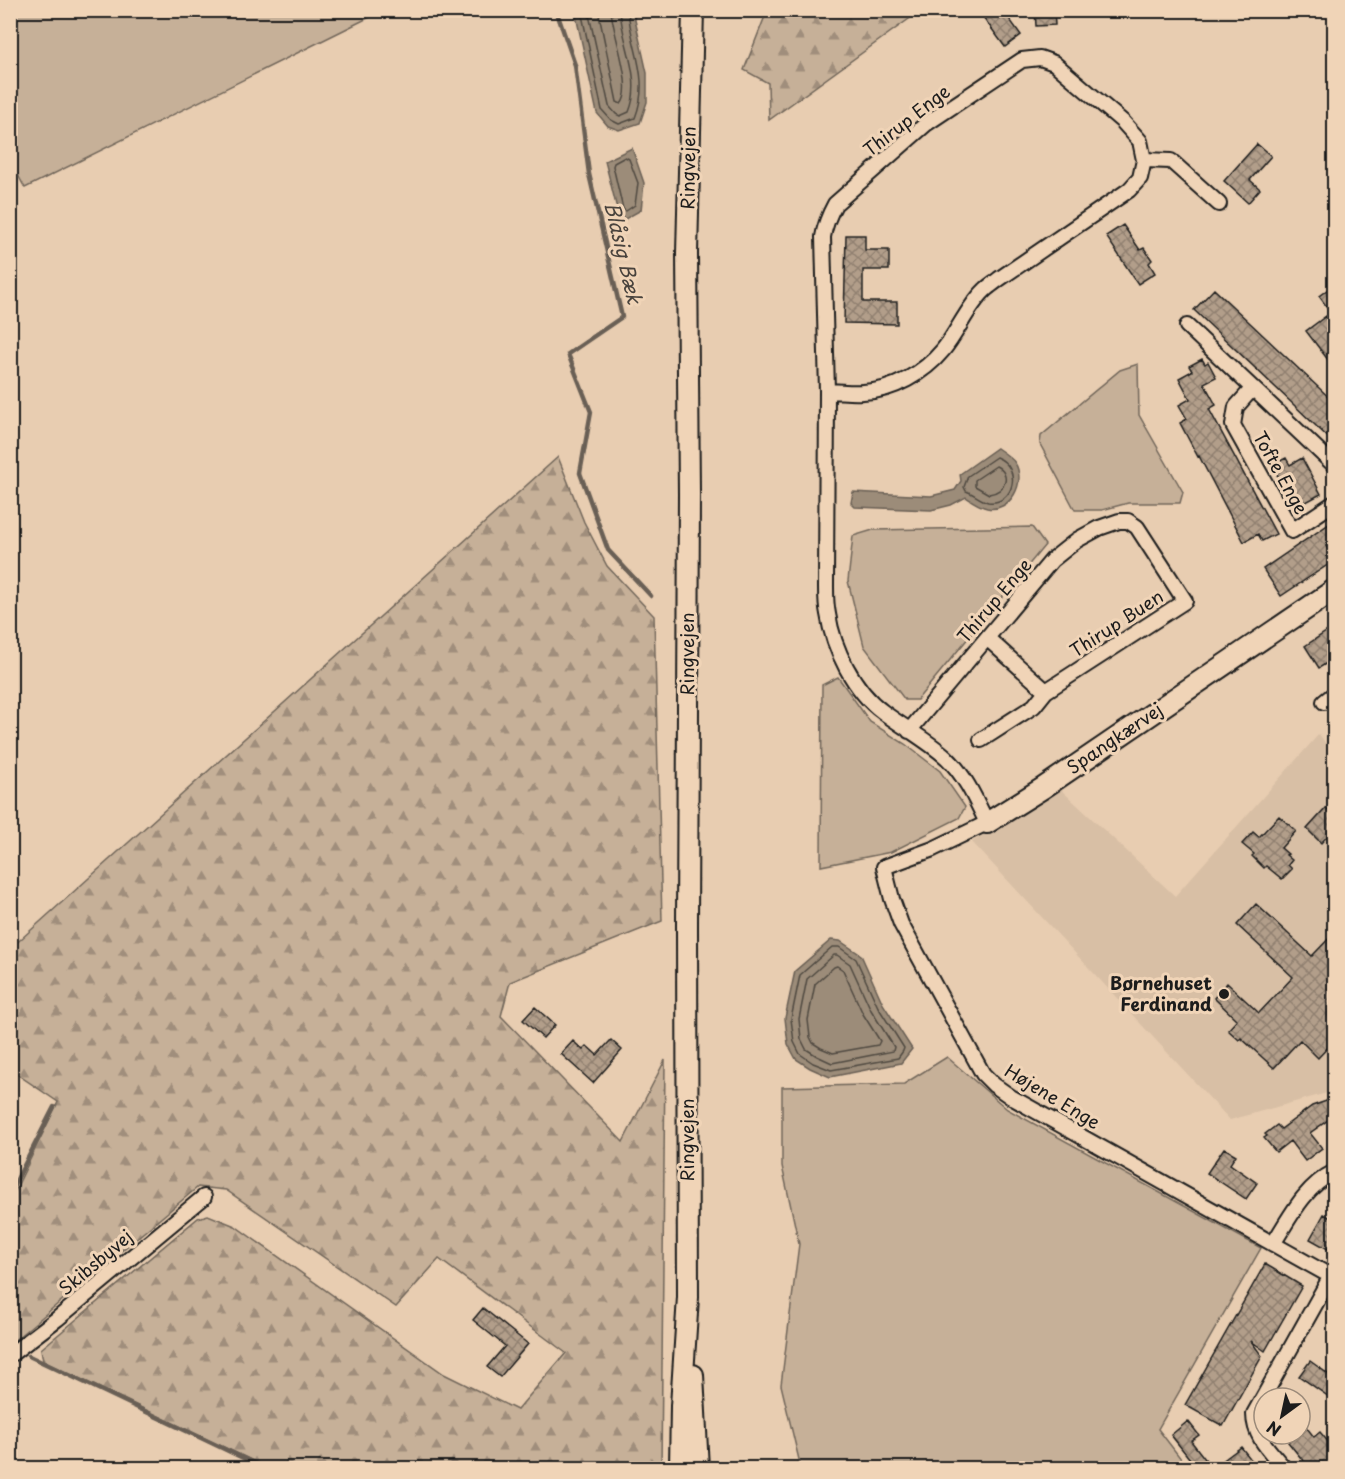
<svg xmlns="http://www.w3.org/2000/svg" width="1345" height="1479" viewBox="0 0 1345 1479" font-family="'Playpen Sans',sans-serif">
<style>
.built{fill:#d8bfa5}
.grass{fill:#c6b098;stroke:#71665a;stroke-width:1.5}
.forest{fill:url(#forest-firs);stroke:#71665a;stroke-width:1.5}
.water{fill:#9c8c79;stroke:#695f54;stroke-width:1.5}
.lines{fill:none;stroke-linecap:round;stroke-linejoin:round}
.shore{stroke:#4f4941;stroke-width:1.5}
.stream{stroke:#695f54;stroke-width:4.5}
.building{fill:url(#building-cross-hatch);stroke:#1c1c1c;stroke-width:1.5}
.street-casing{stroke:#1c1c1c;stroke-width:18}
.secondary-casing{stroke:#1c1c1c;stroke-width:24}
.street{stroke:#f0d4b7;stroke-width:14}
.secondary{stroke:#f0d4b7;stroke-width:20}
.poi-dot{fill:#1c1c1c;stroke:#f0d4b7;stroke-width:2}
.labels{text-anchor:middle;stroke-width:6;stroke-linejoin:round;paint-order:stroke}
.street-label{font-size:18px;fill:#1c1c1c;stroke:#f0d4b7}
.poi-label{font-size:18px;font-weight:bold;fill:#1c1c1c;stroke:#f0d4b7;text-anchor:end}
.water-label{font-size:20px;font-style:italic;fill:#49433d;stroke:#f0d4b7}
</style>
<defs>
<pattern id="forest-firs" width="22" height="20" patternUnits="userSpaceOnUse" patternTransform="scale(1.5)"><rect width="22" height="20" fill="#c6b098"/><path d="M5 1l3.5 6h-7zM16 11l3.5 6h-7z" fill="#a08e7b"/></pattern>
<pattern id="building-cross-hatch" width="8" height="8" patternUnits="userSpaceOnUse" patternTransform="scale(1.5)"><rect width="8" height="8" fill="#b29e8a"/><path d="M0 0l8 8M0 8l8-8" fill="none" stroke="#908070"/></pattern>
</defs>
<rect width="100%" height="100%" fill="#e8cdb1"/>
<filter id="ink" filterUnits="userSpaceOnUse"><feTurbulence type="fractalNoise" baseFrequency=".0167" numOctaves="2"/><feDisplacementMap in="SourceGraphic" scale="12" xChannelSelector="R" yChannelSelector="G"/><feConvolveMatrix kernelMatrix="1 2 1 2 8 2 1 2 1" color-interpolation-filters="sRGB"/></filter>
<g filter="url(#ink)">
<path class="built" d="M1319,734L1334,755V1091L1230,1120L972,842L1060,789L1175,896Z"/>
<path class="grass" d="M10,11L11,10L382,11L25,188L11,162Z
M1138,364L1139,415L1183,492L1180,503H1128L1102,510H1075L1040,444L1041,436L1120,370Z
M1032,527L1045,545L917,700H905L864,646L848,581L853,536L873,530Z
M838,677L870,722L905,744L940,771L965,807L959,818L891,852L821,866L822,685Z
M947,1057L1007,1109L1261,1248L1158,1429L1188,1468H801L781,1385L799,1244L782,1166V1087L904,1084Z"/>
<path class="forest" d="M767,11V10L920,11L769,120L768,83L744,70Z
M558,457L584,522L607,566L654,616L662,921L510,982L501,1016L623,1142L665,1060L661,1468H268L43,1361L41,1349L198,1218L208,1215L235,1226L444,1374L517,1410L566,1353L439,1259L396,1307L226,1190L198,1187L11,1343V1199L58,1102L11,1070V948Z"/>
<path class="water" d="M575,11H633L647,73V102L640,123L619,130L608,126L597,113Z
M632,148L644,183L641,210L625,219L619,217L605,161Z
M997,448C1003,452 1012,458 1015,463C1027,482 1010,513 987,508C979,506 972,501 966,497L951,505L931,510L855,507L851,503L853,492L931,496L955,490L961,481L960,474Z
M831,940L840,941L861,955L883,1004L912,1049L901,1063L830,1077L810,1068L796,1059L788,1044L785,1018L795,971Z"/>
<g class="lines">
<path class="shore" d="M581,10L602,110L611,120L619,124L635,118C651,77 631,50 628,10
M588,10L609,106L616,114L620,116L629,112C643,78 622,45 620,10
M598,10L617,102L621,104C635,89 612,32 611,10
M625,157L629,159L638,183L635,205L626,211L623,209L613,166L614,163Z
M996,457C1024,468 1013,506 988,502C980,500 973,493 966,491L964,487L968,476Z
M996,466C1012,474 1006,492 989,494L975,486V480Z
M832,947H839L856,959L878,1007L904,1048L903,1051L898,1058L831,1070L813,1063L800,1054L794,1042L791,1019L800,975Z
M834,955H837L850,964L871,1010L894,1047L893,1051L832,1063L817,1056L806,1049L801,1039L799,1019L807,979Z
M837,966L843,970L863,1014L880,1041L878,1045L833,1053L821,1048L813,1043L810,1037L808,1020L815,984L834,967Z"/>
<path class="stream" d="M556,10L575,65L589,174L622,317L568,354L591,412L580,473L608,550L651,596
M10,1193L54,1107
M29,1356L264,1468"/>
</g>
<path class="building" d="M978,10H1003L1021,35L1005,47Z
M1035,10H1054L1055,25L1036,26Z
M1257,144L1271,156L1250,180L1260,189L1248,203L1224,181Z
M1123,225L1140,250L1144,248L1152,260L1149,263L1155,273L1138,284L1106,236Z
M846,235H865V250H889V270H863V302H897V324L844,323Z
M1335,284V301L1327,307L1319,296Z
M1214,289L1335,403V444L1194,310Z
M1326,316L1335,328V369L1306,331Z
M1202,359L1205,364L1208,362L1216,377L1204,383L1216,405L1209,409L1276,534L1262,541L1258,534L1244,542L1199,456L1198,457L1180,423L1187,419L1179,405L1190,399L1179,378L1192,371L1189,366Z
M1286,458L1290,465L1302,458L1321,494L1295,508L1272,465Z
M1335,520V540L1326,546L1335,560L1281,596L1263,569Z
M1335,626V658L1319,668L1305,646Z
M1326,808L1335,816V828L1321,843L1307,829Z
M1279,816L1296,831L1281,848L1288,854L1286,855L1292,860L1288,865L1292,869L1282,879L1266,866L1264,868L1252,856L1254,854L1242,844L1253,832L1259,837Z
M1256,904L1312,956L1335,932V1040L1318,1058L1300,1040L1274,1068L1241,1038L1239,1040L1228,1030L1237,1020L1214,998L1227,983L1259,1013L1293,977L1237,925Z
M535,1007L555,1025L543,1038L523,1020Z
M611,1040L622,1050L593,1083L561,1054L573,1041L583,1050L587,1046L597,1055Z
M1335,1098V1115L1310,1133L1322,1148L1305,1161L1290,1141L1276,1152L1264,1138L1267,1136L1265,1134L1277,1125L1281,1129L1312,1106Z
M1224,1148L1236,1155L1230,1164L1257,1183L1246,1199L1207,1173Z
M1324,1214L1334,1220L1335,1253L1310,1239Z
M1265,1264L1302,1286L1265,1351L1251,1341L1262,1356L1223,1426L1185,1405Z
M483,1308L528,1344L500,1377L487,1367L505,1346L473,1320Z
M1310,1361L1335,1379V1401L1299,1376Z
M1300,1419L1314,1437L1320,1432L1335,1450V1468H1309L1288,1442L1290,1440L1285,1434H1300Z
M1188,1421L1199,1435L1191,1441L1212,1468H1197L1171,1435Z
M1241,1447L1253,1462L1244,1468H1213Z"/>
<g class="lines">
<g class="street-casing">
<path id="street" d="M1144,160L1171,161L1219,204
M1187,326L1334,465
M1253,388L1236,407L1233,425L1292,531L1334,503
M827,391C839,391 851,393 863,392C893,391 924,373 943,350C958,332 967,307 985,290C989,286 994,283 999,279L1129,190L1140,178L1144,160L1140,141L1123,122L1054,63L1040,58L1022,60L926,124L835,204C829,215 825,224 823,237L827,391L826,587C826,596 826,605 828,614C833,648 854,691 883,712C903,727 927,740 946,757C965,775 976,800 987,823L933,849L884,867L892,899L901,924L983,1074L994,1085L1011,1097L1334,1278
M1324,702L1334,694
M909,731L1052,560L1077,540L1099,528L1119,521H1128L1137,527L1185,601L1046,691L987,638
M981,740L1034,706L1046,691
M1273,1244C1290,1217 1305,1186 1334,1172
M10,1355L57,1319L204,1197
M1284,1468C1270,1451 1254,1437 1254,1414L1331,1276"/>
</g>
<g class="secondary-casing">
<path id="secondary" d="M987,823L1043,788L1334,590
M693,1375L698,1468
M680,1468L681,1406L688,1297L687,926L689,494L687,253L693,10"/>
</g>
<use href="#street" class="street"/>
<use href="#secondary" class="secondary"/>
</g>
</g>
<circle class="poi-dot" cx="1224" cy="994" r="6"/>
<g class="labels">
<g class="street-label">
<text transform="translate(907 121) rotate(-38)" y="6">Thirup Enge</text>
<text transform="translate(689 168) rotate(-89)" y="6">Ringvejen</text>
<text transform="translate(1280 473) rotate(61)" y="6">Tofte Enge</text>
<text transform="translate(995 601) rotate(-50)" y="6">Thirup Enge</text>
<text transform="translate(1117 624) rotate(-33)" y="6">Thirup Buen</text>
<text transform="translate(688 654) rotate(-90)" y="6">Ringvejen</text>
<text transform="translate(1115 739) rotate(-34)" y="6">Spangkærvej</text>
<text transform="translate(1052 1097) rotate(31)" y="6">Højene Enge</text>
<text transform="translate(688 1140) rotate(-90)" y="6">Ringvejen</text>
<text transform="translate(96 1263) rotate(-40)" y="6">Skibsbyvej</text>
</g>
<g class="poi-label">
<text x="1212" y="990">Børnehuset<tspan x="1212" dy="21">Ferdinand</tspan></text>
</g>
<g class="water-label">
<text transform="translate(623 253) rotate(77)" y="7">Blåsig Bæk</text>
</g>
</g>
<rect width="1345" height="1479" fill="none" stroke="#f0d4b7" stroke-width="36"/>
<rect x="18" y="18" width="1309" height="1443" fill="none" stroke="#1c1c1c" stroke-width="2" filter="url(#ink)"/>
<g transform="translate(1282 1416) rotate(213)"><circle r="28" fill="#f0d4b7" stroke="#9b8a79" stroke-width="1.5"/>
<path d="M0-4.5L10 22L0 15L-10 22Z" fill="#1c1c1c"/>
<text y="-9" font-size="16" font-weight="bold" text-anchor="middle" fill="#1c1c1c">N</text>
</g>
</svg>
